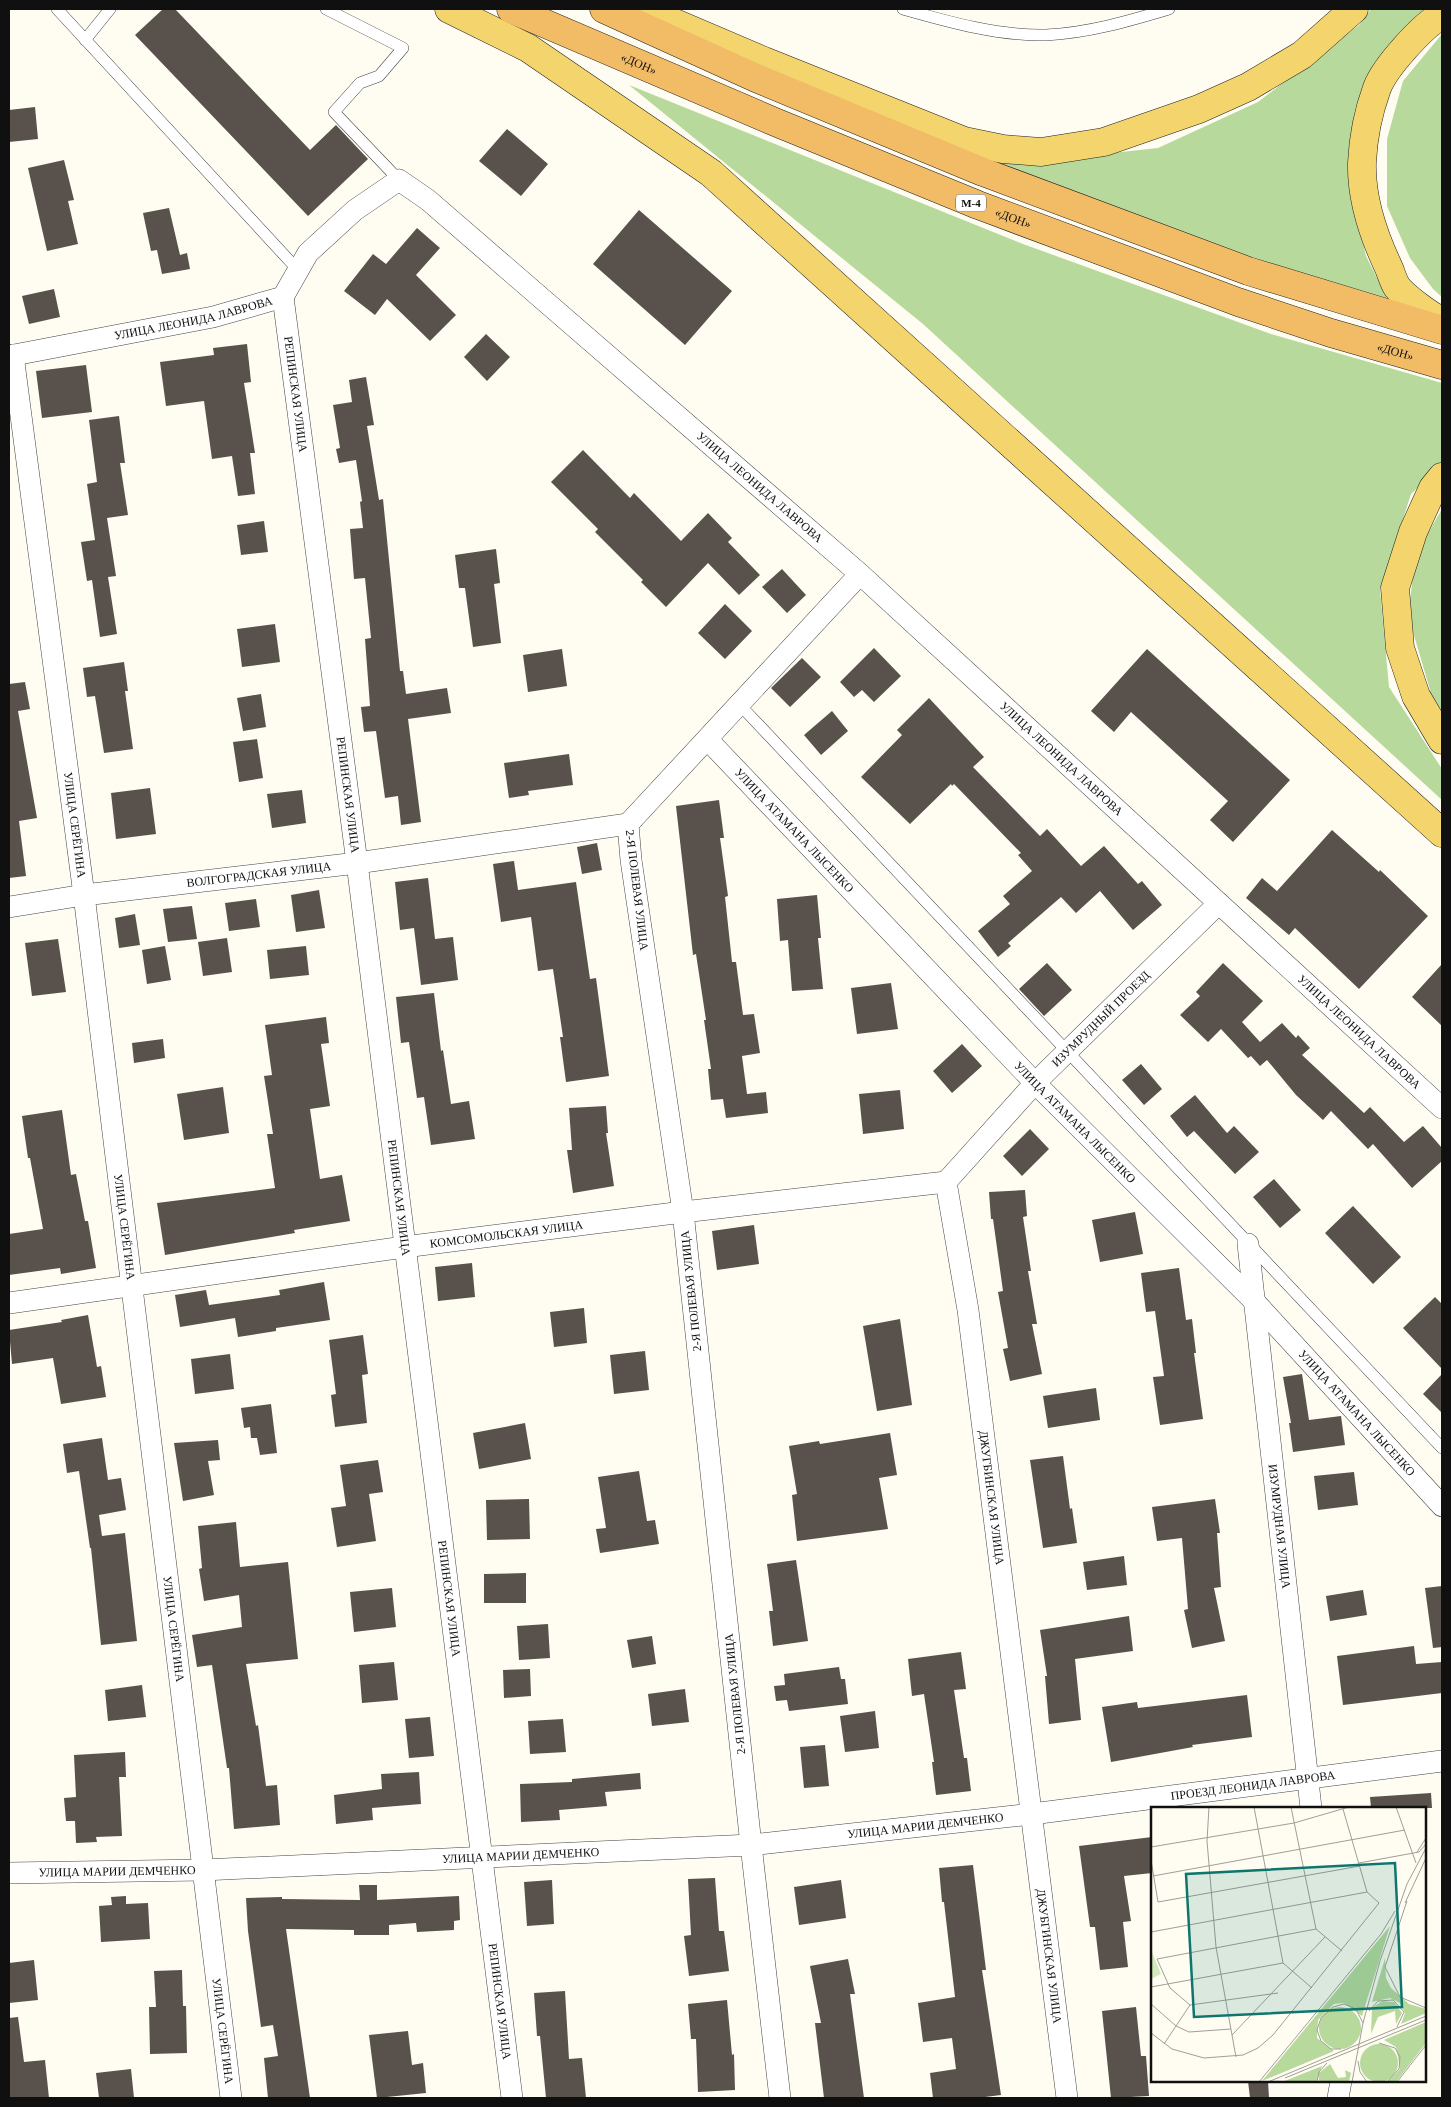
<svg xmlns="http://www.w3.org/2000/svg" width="1451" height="2107" viewBox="0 0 1451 2107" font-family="Georgia,serif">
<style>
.forest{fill:#b7d99c}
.building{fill:#58514c}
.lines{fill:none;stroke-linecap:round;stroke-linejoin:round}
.service-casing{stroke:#434343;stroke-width:12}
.minor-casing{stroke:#434343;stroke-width:22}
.primary-casing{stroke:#212121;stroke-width:29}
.trunk-casing{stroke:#212121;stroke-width:29}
.service{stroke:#fff;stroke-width:11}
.minor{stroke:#fff;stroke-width:21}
.primary{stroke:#f4d46d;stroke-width:28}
.trunk{stroke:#f2bb66;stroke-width:28}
.labels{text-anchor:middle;stroke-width:5;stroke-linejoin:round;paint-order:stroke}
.shield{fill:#fff;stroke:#585858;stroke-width:1}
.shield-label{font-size:11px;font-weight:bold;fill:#101010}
.street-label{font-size:12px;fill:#101010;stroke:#fff}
.inset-road{fill:none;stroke:#9f9e98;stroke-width:1}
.view{fill:#0f766e;fill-opacity:0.15;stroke:#0f766e;stroke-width:2.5}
.inset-edge{fill:none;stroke:#101010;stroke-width:2.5}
</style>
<rect width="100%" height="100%" fill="#fffcf2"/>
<path class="forest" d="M1371,9H1430L1417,16L1351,192L1366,256L1389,302L1250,257L955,150L1039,161L1158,148L1258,102L1359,25Z
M1442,34V297L1433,289L1410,258L1387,206V139L1403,81Z
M629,85L1023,244L1271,334L1442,383V464L1411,494L1380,590L1389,687L1442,769V800L923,324Z
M1442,509V711L1431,693L1408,615L1416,554Z"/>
<path class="building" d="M163,9H175L310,150L336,125L368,159L308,216L135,35Z
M35,107L38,139L9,142V110Z
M507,129L548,164L521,196L479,161Z
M64,160L74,200L68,201L78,244L47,251L28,168Z
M169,208L180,255L187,253L190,269L162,274L157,250L151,251L143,213Z
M639,210L732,291L685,345L593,264Z
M417,228L440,248L416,275L456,315L430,341L387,299L375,315L344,291L373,254L386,264Z
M54,289L60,317L29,324L22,296Z
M486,334L510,357L487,381L464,357Z
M247,344L251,382L244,383L255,453H250L255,494L238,496L232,456L212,459L204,401L166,406L160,362L214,355L213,348Z
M86,365L92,412L42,418L36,371Z
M366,377L374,425L367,426L379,500L383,499L400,671H403L406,694L447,688L451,713L408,719L421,822L401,825L398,796L385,798L376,731L364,732L361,707L370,706L365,639L371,638L365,578L354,579L350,529L363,528L360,502L362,501L356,460L339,463L336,449L340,448L333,405L352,402L349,380Z
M119,416L125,463H120L128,515L107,518L116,576L108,577L117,634L100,637L92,580L87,581L81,542L95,540L87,484L97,482L89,420Z
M583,450L630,498L634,493L681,541L708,513L732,538L728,542L760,575L739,595L708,563L666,607L641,582L643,580L595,532L598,529L551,482Z
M264,521L268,552L241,555L237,525Z
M496,549L500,583L494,584L501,643L473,647L465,588H459L455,555Z
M782,569L806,595L787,613L762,587Z
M725,604L752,631L725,659L698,633Z
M275,624L280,662L242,667L237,629Z
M874,648L901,676L874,702L862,690L854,697L840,682Z
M562,649L567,686L528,692L523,655Z
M1147,649L1290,780L1233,842L1210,820L1228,801L1131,712L1114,732L1091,711Z
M802,658L821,677L790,707L771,688Z
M124,662L128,691H125L133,749L104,753L95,696L87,697L83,668Z
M25,682L30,709L18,711L37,818L19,821L26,876L9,878V684Z
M261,694L266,727L243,731L237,698Z
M929,698L984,757L973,767L1040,836L1047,829L1081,866L1104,846L1138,884L1142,881L1162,905L1133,930L1100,891L1076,913L1061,897L1008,943L1011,946L998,957L978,931L1010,904L1003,896L1032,871L1018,855L1021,853L954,784L952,786L951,784L910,824L861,777L902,735L897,730Z
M832,711L848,731L821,755L804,735Z
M257,739L263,778L239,782L233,742Z
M569,754L573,785L528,791L529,795L509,798L504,763Z
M150,788L156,834L116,839L111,793Z
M302,790L306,823L272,828L267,794Z
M719,800L724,838H720L728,896L725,897L732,962H736L743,1015L754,1014L760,1053L742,1056L747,1094L766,1092L768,1113L726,1118L723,1099L711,1100L708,1069H711L704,1020H706L696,954L693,955L676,806Z
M1332,830L1379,872L1380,870L1428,916L1359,989L1295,928L1289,935L1246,898L1262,878L1277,891Z
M597,843L602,870L582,874L577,847Z
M514,861L518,890L576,882L590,979L596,978L609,1076L566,1082L560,1037H563L553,969L538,971L531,917L501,922L493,864Z
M428,878L435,939L453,937L458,980L421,985L414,928L400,930L395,882Z
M319,890L325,928L296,932L291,895Z
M817,895L821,938H818L823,989L792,991L788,940L780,941L777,899Z
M256,899L260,927L229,931L225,903Z
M192,906L197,939L168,942L163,909Z
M135,914L140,945L119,948L115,918Z
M227,938L232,972L203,976L198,942Z
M58,939L66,992L32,996L25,943Z
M165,946L171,980L147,984L142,950Z
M306,946L309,975L270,979L267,950Z
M1047,963L1072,990L1044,1016L1019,989Z
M1223,963L1263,1001L1242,1022L1260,1042L1282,1023L1296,1038L1298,1035L1310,1048L1302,1055L1364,1113L1370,1107L1404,1142L1423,1126L1442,1148V1161L1412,1188L1373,1144L1368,1149L1331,1111L1323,1120L1296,1095L1267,1060L1260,1066L1251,1056L1248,1058L1221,1029L1208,1042L1180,1015L1200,996L1196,992Z
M1442,964V1026L1412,997Z
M891,983L898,1029L857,1034L851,988Z
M434,993L441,1051L443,1050L451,1104L469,1101L475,1139L431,1145L424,1097L417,1098L409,1042L401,1043L396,997Z
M326,1017L329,1043L321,1044L330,1106L310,1109L320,1179L342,1175L350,1221L294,1230L295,1233L165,1255L157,1203L275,1188L267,1134H273L264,1076L272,1075L265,1025Z
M163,1039L165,1058L134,1063L132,1043Z
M962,1044L982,1066L952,1093L933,1071Z
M1141,1064L1162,1089L1144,1105L1122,1080Z
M223,1087L229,1133L184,1140L177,1094Z
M900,1090L904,1129L863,1134L859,1094Z
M1195,1095L1227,1133L1234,1126L1259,1152L1235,1174L1194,1131L1187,1137L1170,1116Z
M606,1106L608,1133H606L614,1186L573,1193L567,1150H572L569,1108Z
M62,1110L71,1175L76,1174L85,1221H88L96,1268L61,1274L60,1268L9,1275V1234L43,1229L30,1158H28L22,1116Z
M1030,1129L1049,1149L1022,1176L1003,1156Z
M1274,1179L1301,1210L1280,1228L1253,1197Z
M1025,1190L1027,1216L1023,1217L1031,1271H1028L1037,1324H1032L1042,1374L1010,1381L1003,1349L1008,1348L998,1292L1003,1291L993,1219H991L989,1192Z
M1353,1206L1401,1257L1373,1284L1325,1233Z
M1135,1212L1143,1254L1100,1262L1092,1220Z
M754,1225L759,1264L717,1270L712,1231Z
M472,1263L475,1297L438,1301L435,1267Z
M1179,1268L1186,1320L1192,1319L1196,1353H1194L1203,1419L1160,1425L1153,1377L1164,1376L1155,1311L1146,1312L1141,1273Z
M324,1282L330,1320L276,1328V1331L238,1337L235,1318L180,1327L175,1295L206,1290L209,1305L280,1295L279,1290Z
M1435,1297L1442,1304V1369L1403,1328Z
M584,1308L587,1343L554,1347L550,1312Z
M88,1315L97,1367L101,1366L106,1397L61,1404L53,1358L12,1364L9,1330L62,1322L61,1320Z
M900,1319L912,1405L877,1411L863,1326Z
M363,1335L368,1374L362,1375L367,1423L335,1427L331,1395L336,1394L329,1340Z
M645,1351L649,1390L614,1394L610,1355Z
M230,1354L234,1389L195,1394L191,1359Z
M1302,1374L1309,1420L1341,1416L1345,1445L1293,1452L1289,1423H1291L1283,1377Z
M1442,1374V1413L1423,1394Z
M1096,1388L1100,1420L1048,1428L1043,1396Z
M271,1404L277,1453L260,1455L257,1438H251L250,1427L244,1428L241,1408Z
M525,1423L531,1459L479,1469L473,1433Z
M890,1433L897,1475L879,1478L888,1529L797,1541L792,1495L797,1494L789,1446L819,1441L820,1444Z
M102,1438L108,1480L121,1478L126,1510L99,1515L102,1536L125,1533L137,1641L101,1645L91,1548H90L79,1471L67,1473L63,1444Z
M218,1440L220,1460L208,1461L214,1495L183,1501L174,1443Z
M1063,1456L1070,1509L1072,1508L1077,1543L1043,1548L1030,1460Z
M378,1460L383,1492L369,1494L376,1541L337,1547L331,1508L346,1506L340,1465Z
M639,1471L647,1521L655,1520L659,1544L600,1553L596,1529L606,1528L598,1477Z
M1354,1472L1358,1505L1318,1510L1314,1476Z
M529,1499L530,1539L487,1540L486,1500Z
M1215,1499L1220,1533H1217L1221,1587L1214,1588L1225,1641L1192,1648L1184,1610L1188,1609L1182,1538L1157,1541L1152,1507Z
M236,1522L240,1567L288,1562L298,1659L246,1664L256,1726L258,1725L266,1786L277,1785L280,1825L234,1829L229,1768H227L212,1665L197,1667L192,1635L242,1627L239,1595L204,1601L199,1569L202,1568L198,1526Z
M1124,1556L1127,1585L1087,1590L1083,1562Z
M796,1560L808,1641L773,1646L769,1611H773L767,1564Z
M526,1573V1603H484V1574Z
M1442,1586V1647L1433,1648L1425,1588Z
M392,1588L396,1627L354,1632L350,1592Z
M1363,1590L1367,1615L1330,1621L1326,1596Z
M1129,1616L1133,1651L1075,1659L1081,1720L1049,1724L1045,1676H1047L1040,1630Z
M548,1624L550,1658L519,1660L517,1626Z
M652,1636L656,1664L632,1668L627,1640Z
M1414,1646L1416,1664L1442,1662V1693L1343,1705L1337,1656Z
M961,1652L966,1689L954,1690L964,1758H967L971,1791L936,1795L932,1762H934L924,1694L912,1696L908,1659Z
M394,1662L398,1700L362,1703L359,1665Z
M839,1667L841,1679H845L848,1704L789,1711L787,1700L776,1701L774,1686L785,1685L784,1674Z
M530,1669L531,1696L504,1698L503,1670Z
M142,1685L146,1717L108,1721L105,1690Z
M685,1689L689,1722L652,1726L648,1694Z
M1247,1695L1252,1737L1192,1745L1193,1747L1111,1762L1102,1707L1137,1702L1138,1708Z
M875,1711L879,1748L845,1752L840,1716Z
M430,1717L434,1756L409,1758L405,1719Z
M563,1719L566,1752L530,1754L528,1721Z
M825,1745L829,1786L804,1788L800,1747Z
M125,1752L126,1777H119L122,1836L96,1837L97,1842L76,1843L75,1821H66L64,1798L76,1797L74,1755Z
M419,1772L421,1804L372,1808L373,1820L336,1824L334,1795L382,1789L381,1774Z
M640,1773L641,1789L605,1792L607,1806L559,1810L560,1820L521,1822L520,1784L572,1782V1779Z
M1431,1793L1432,1808H1371L1370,1797Z
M1152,1837V1873L1124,1876L1131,1921L1123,1922L1128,1967L1100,1970L1095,1927H1090L1079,1846Z
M973,1865L986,1970H982L1001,2095L977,2098H933L930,2073L956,2069L952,2038L923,2042L918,2003L955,1997L944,1902H942L939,1868Z
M715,1878L719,1931H724L729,1971L689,1976L684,1936L691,1935L688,1879Z
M552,1880L554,1924L527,1926L524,1882Z
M841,1880L846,1918L799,1925L794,1887Z
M359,1885H377V1900L459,1896L460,1920L454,1921V1930L417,1932L416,1923L389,1925V1935H354V1930L286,1929L310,2098H268L264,2058L278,2056L273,2025L261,2027L248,1931L246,1898L282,1897V1899L360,1900Z
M126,1896V1904L148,1903L150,1939L101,1942L99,1906L112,1905L111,1897Z
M848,1959L855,1994H850L864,2098H824L815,2023H821L810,1966Z
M34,1960L38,2000L9,2003V1963Z
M182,1970L183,2006H186L187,2053L150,2054L149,2007H156L154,1971Z
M565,1991L569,2059L582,2058L586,2098H546L540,2036H537L534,1993Z
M727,2000L732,2055L734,2054L735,2090L698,2092L696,2039H691L688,2004Z
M1136,2007L1141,2056H1146L1149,2096L1111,2098L1102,2011Z
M18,2017L24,2062L45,2060L49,2098H9V2018Z
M408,2031L412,2065L423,2063L426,2093L377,2098L369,2035Z
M131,2069L134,2098H99L96,2073Z
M1248,2081H1268L1269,2098H1250Z"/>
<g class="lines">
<g class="service-casing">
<path id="service" d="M57,9L298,270
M326,9L403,48L379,76L360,83L334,112L399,180
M903,9C949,22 998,36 1046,35C1088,33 1129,21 1169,9
M85,40L110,9
M739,704L1442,1448"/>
</g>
<g class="minor-casing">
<g id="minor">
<path id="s1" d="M283,297L357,863L512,2098"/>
<path id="s2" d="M13,355L84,895L231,2098"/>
<path id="s3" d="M9,356L213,317L283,297L308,253L355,210L399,180L428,200L860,574L1442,1108"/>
<path id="s4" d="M708,740L1035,1083L1254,1301L1442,1506"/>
<path id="s5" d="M9,907L84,895L357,863L628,824"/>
<path id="s6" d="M946,1182L968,1310L1067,2098"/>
<path id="s7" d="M946,1182L1035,1083L1218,904"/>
<path id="s8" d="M1248,1244L1311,1808"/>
<path id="s9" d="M9,1303L404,1247L683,1212L946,1182"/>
<path id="s10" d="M9,1873L203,1870L751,1845L1032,1814L1442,1761"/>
<path d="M780,2098L751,1845L683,1212L631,860L628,824L860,574"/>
<path d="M1338,2098L1341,2081"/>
</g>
</g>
<g class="primary-casing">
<path id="primary" d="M449,9L528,48L711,173L1442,833
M642,9L764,61L964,141L1003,149L1041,152L1104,142L1199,109L1248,87L1302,55L1354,9
M1442,15C1423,25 1385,67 1377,88C1369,110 1363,139 1362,163C1361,198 1373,234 1388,266C1391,272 1393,281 1397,287C1405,297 1430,316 1442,321
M1442,477L1433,488L1413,532L1395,588L1400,648L1416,696L1442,740"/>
</g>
<g class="trunk-casing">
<g id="trunk">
<path id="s11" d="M511,9L775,122L978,205L1238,302L1331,333L1442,365"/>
<path d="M604,9L756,78L983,172L1248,271L1442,330"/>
</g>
</g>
<use href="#service" class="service"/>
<use href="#minor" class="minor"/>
<use href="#primary" class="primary"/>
<use href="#trunk" class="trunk"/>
</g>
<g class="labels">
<rect class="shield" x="956" y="194.5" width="30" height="17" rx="4"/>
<g class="shield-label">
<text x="971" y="207">М-4</text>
</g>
<g class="street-label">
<text dy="4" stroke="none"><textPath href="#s11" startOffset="139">«ДОН»</textPath></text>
<text dy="4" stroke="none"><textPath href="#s11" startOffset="544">«ДОН»</textPath></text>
<text dy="4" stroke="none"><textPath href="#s3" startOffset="188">УЛИЦА ЛЕОНИДА ЛАВРОВА</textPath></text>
<text dy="4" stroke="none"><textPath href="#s11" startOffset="949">«ДОН»</textPath></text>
<text dy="4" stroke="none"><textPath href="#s1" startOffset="98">РЕПИНСКАЯ УЛИЦА</textPath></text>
<text dy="4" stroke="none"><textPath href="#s3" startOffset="922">УЛИЦА ЛЕОНИДА ЛАВРОВА</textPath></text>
<text dy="4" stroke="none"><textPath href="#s3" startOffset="1328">УЛИЦА ЛЕОНИДА ЛАВРОВА</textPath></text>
<text dy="4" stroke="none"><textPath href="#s1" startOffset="502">РЕПИНСКАЯ УЛИЦА</textPath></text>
<text dy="4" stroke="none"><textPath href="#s2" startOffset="474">УЛИЦА СЕРЁГИНА</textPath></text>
<text dy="4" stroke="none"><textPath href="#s4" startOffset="125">УЛИЦА АТАМАНА ЛЫСЕНКО</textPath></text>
<text dy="4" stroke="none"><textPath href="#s5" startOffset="252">ВОЛГОГРАДСКАЯ УЛИЦА</textPath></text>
<text transform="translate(637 890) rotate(83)" y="4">2-Я ПОЛЕВАЯ УЛИЦА</text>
<text dy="4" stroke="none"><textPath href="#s7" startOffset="225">ИЗУМРУДНЫЙ ПРОЕЗД</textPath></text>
<text dy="4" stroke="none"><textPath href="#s3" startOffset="1732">УЛИЦА ЛЕОНИДА ЛАВРОВА</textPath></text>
<text dy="4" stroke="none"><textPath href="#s4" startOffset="530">УЛИЦА АТАМАНА ЛЫСЕНКО</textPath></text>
<text dy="4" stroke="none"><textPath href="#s1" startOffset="908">РЕПИНСКАЯ УЛИЦА</textPath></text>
<text dy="4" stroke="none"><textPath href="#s2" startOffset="879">УЛИЦА СЕРЁГИНА</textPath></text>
<text dy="4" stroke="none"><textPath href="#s9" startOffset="502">КОМСОМОЛЬСКАЯ УЛИЦА</textPath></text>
<text transform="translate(691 1291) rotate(-96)" y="4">2-Я ПОЛЕВАЯ УЛИЦА</text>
<text dy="4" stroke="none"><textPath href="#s4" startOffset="935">УЛИЦА АТАМАНА ЛЫСЕНКО</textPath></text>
<text dy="4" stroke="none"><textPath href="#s6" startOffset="319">ДЖУГБИНСКАЯ УЛИЦА</textPath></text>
<text dy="4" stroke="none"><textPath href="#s8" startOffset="284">ИЗУМРУДНАЯ УЛИЦА</textPath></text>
<text dy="4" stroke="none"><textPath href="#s1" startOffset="1312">РЕПИНСКАЯ УЛИЦА</textPath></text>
<text dy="4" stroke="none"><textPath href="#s2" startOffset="1284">УЛИЦА СЕРЁГИНА</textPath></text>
<text transform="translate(735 1694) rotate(-96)" y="4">2-Я ПОЛЕВАЯ УЛИЦА</text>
<text dy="4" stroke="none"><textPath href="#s10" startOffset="1248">ПРОЕЗД ЛЕОНИДА ЛАВРОВА</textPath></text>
<text dy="4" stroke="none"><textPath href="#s10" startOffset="918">УЛИЦА МАРИИ ДЕМЧЕНКО</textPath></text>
<text dy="4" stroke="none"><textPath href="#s10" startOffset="512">УЛИЦА МАРИИ ДЕМЧЕНКО</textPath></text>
<text dy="4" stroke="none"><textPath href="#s10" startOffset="108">УЛИЦА МАРИИ ДЕМЧЕНКО</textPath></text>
<text dy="4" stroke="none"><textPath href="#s6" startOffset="781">ДЖУБГИНСКАЯ УЛИЦА</textPath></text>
<text dy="4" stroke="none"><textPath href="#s1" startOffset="1718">РЕПИНСКАЯ УЛИЦА</textPath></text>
<text dy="4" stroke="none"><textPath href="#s2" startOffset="1689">УЛИЦА СЕРЁГИНА</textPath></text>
</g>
</g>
<g transform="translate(1151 1807)">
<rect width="275" height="275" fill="#fffcf2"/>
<path d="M0,143L10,167L0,172Z" fill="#d3e9bc"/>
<path d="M239,119L211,209L193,196L183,197L167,213L166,231L183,244L111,274ZM234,151L235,171L240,181L258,197L275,202V206L250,217L254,206L249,196L239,191L221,195ZM231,194L243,195L251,206L245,217L244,204L227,210L220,227L221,201ZM168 221a21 21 0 1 1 42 0a21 21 0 1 1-42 0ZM275,215V236L245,275H237L249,262L245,240L233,233ZM209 256a19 19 0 1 1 38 0a19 19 0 1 1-38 0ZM179,257L187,271L195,270L194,263L200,266L198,275H168V266ZM171,259L165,275H131Z" fill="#b7d99c"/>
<path class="inset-road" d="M58,0L56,34L65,140L85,250M103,0L132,156M140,0L165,122M245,0L265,56M0,40L143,16L198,0M266,45L275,31M0,53L7,95L209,59M208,56L268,45L275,37M2,69L254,23M256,94L234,160L249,190L275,201M254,96L275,51M0,125L216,85M132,156L161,181M0,180L132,156M127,186L39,198L19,181L6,152L165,122L191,144M0,197L25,219L38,225L80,222M218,204L227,194L242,193L253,205L246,220M0,226L21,242L53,251L92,248L107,241L122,228L228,96L216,85L192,2M81,228L174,130M228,236L244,241L249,250L248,262L236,275M13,237L39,198M190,242H180L170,234L166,223L170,211L182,200L193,197L205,202L212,216M207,254L209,265L216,275M134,271L275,213M108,275L230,127L244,104M117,275L275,209M166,275L168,265L176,256M201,275L212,216L229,154L256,77L275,41M246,275L275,238"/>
<path class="view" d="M244,56L251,200L43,210L35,67Z"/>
<rect width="275" height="275" class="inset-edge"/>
</g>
<rect width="1451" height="2107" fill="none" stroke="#101010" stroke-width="20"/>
</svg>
